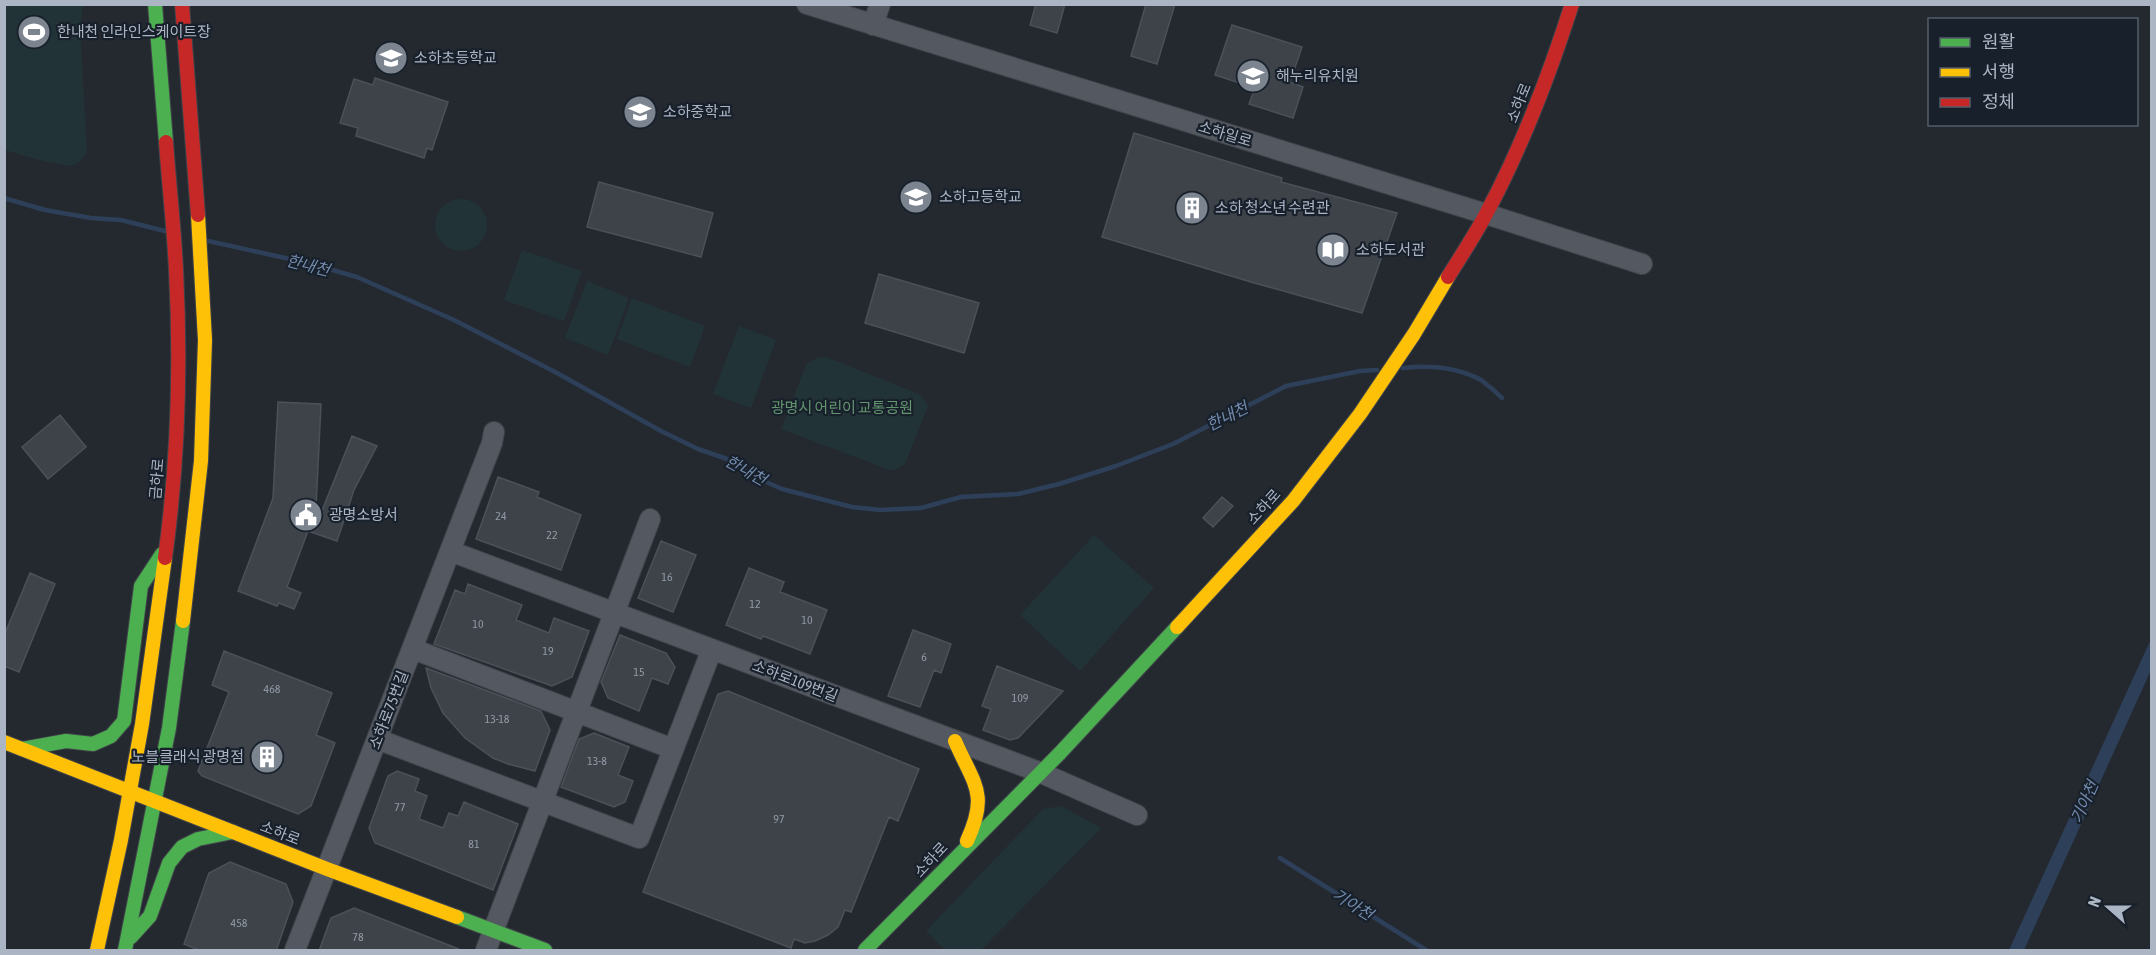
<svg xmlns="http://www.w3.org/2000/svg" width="2156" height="955" viewBox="0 0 2156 955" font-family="'Asap Condensed','Noto Sans KR',sans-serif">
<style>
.green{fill:#213337}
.water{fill:#2e4059}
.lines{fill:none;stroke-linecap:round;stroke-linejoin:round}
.stream{stroke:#2e4059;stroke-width:4.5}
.building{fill:#3e4349;stroke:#4b5159;stroke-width:1.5}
.street-casing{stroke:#40444a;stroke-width:22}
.fast-casing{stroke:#40444a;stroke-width:16}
.slow-casing{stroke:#40444a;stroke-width:16}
.jam-casing{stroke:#40444a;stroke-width:16}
.street{stroke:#545860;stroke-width:20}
.fast{stroke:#4caf50;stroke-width:14}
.slow{stroke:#ffc107;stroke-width:14}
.jam{stroke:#c62828;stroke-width:14}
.labels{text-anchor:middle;stroke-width:4.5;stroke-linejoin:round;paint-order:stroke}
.number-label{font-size:12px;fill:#9098a5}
.poi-label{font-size:15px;fill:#acb5c4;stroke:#18202b;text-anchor:start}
.street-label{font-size:15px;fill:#acb5c4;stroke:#18202b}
.park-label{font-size:15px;fill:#63956f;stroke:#18202b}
.water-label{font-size:16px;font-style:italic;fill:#738cae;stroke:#18202b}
</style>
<rect width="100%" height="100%" fill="#242930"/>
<path class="green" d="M4,5H83L80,27L87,153C83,158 79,164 72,165C57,167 21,154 5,150Z
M435 225a26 26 0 1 1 52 0a26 26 0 1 1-52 0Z
M522,250L582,271L564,321L504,300Z
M587,281L629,298L608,355L565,338Z
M632,298L705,326L690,367L617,339Z
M739,326L776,340L751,408L713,394Z
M826,357L921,395L928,406L905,464L895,470H890L781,429L807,363L817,358Z
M1094,535L1154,588L1080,671L1020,615Z
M1061,806L1101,828L981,950H945L926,931L1043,809Z"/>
<path class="water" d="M2151,639V670L2024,950H2009Z"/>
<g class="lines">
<path class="stream" d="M4,198L45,210L91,218L121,220L165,231
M208,241L308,263L357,277L454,320L557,373L661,431L698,449L727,459L755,477L782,489L852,507L880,510L921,508L961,497L1018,494L1059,484L1116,466L1173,444L1286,386L1360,371L1377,370
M1403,368C1429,365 1457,367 1481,380C1488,385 1496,392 1502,398
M1280,858L1426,950"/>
</g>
<path class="building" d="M1036,4H1065L1057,33L1030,25Z
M1146,4H1175L1157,64L1131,56Z
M1232,25L1302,47L1290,82L1303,87L1293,118L1249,104L1255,88L1215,75Z
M375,78L448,102L432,150L427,148L424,158L356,136L358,128L340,123L354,79L373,85Z
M1134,133L1282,178L1281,182L1397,213L1362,313L1251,282L1102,237Z
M599,182L713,213L701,257L587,227Z
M879,274L979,303L964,353L865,323Z
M278,402L321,404L315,528L352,436L377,446L354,490L337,541L308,531L287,587L301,593L294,609L279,603L277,606L238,591L273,498Z
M60,415L86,447L48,479L22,447Z
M498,477L539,492L537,497L581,515L561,570L476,539Z
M1222,497L1233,506L1213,527L1203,518Z
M661,541L696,555L673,612L638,598Z
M749,568L784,582L780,592L827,610L810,654L763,636L761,639L726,625Z
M30,573L55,584L19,672L4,666V636Z
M468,584L522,605L516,620L549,633L554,618L589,631L572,677L552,686L434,644L455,590L465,594Z
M913,630L951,644L941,673L934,670L920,707L888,696Z
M620,635L666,653L675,667L668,684L652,678L639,711L608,698L601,682Z
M224,651L332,693L316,735L335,743L311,806L298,814L202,776L198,771L229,692L212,685Z
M997,666L1063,691L1018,738L1010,740L983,730L991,709L982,706Z
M426,668L541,711L550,730L535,771L508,764L493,758L465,738L443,713L431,688Z
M728,691L919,769L898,821L889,817L851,912L845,910L838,927L828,935L815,941L805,943L794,939L791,948L643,892L718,694Z
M594,733L629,747L618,775L633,781L625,802L614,807L561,787L579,739Z
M397,771L419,779L415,791L427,796L419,819L443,828L449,813L458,816L464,802L518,824L493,890L375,843L369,828L388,776Z
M230,862L286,884L293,902L276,951H201L184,944L209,873Z
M354,908L459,949V951H319L331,918Z"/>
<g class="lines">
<g class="street-casing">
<path id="street" d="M807,4L1486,214L1642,264
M873,25L880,4
M450,551L1039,772L1137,815
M413,649L673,749
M377,739L639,838L712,649
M295,950L492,443L494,432
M486,950L650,519"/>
</g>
<g class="fast-casing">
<path id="fast" d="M155,4L166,142
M22,749L66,741L93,744L111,736L124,721L141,586L162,554
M457,917L545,950
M131,937L150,916L169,863L182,847L198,839L233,832
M125,950L169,728L183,621
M865,950L1060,753L1177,627"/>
</g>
<g class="slow-casing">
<path id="slow" d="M183,621L201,461L205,340L198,215
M1177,627L1293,501L1360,414L1414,334L1448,277
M955,741C974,785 989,793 967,841
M4,742L327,869L457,917
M97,950L121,840L142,724L165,558"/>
</g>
<g class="jam-casing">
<path id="jam" d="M182,4L198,215
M1448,277C1461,256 1475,235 1486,214C1522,147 1549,76 1572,4
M165,558C178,463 181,366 176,270C174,227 169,185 166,142"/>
</g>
<use href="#street" class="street"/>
<use href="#fast" class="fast"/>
<use href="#slow" class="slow"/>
<use href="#jam" class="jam"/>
</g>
<defs>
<g id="stadium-disc" transform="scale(1.725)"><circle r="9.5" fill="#7c8490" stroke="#18202b"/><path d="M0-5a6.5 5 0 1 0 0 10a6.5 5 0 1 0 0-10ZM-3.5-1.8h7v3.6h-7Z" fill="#fff"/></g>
<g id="school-disc" transform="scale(1.725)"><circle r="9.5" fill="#7c8490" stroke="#18202b"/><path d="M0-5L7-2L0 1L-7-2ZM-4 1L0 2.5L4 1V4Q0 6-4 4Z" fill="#fff"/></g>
<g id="building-disc" transform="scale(1.725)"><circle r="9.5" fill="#7c8490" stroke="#18202b"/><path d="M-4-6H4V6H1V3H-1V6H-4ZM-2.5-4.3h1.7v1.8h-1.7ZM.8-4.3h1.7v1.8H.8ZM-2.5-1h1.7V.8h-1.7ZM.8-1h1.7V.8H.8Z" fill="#fff"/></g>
<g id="library-disc" transform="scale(1.725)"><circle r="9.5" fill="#7c8490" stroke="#18202b"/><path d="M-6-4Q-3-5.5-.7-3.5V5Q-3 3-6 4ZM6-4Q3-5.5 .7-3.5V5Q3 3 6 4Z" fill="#fff"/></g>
<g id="civic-disc" transform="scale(1.725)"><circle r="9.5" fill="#7c8490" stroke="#18202b"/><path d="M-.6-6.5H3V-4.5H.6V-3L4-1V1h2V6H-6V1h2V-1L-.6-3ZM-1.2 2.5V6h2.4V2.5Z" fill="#fff"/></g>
</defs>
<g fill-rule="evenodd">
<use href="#stadium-disc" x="34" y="32"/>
<use href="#school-disc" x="391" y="58"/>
<use href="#school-disc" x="1253" y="76"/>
<use href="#school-disc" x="640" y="112"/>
<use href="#school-disc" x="916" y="197"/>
<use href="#building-disc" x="1192" y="208"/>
<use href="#library-disc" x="1333" y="250"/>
<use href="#civic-disc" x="306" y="515"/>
<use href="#building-disc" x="267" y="757"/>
</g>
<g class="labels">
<g class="number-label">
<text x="501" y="520">24</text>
<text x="552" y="539">22</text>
<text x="667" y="581">16</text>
<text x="755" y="608">12</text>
<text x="807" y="624">10</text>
<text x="478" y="628">10</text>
<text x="548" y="655">19</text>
<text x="924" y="661">6</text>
<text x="639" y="676">15</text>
<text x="272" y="693">468</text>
<text x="1020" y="702">109</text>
<text x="497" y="723">13-18</text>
<text x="597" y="765">13-8</text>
<text x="400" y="811">77</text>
<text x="779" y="823">97</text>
<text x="474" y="848">81</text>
<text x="239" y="927">458</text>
<text x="358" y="941">78</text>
</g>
<g class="poi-label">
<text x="57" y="37">한내천 인라인스케이트장</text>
<text x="414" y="63">소하초등학교</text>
<text x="1276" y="81">해누리유치원</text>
<text x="663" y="117">소하중학교</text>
<text x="939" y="202">소하고등학교</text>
<text x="1215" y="213">소하 청소년 수련관</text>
<text x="1356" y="255">소하도서관</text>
<text x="329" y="520">광명소방서</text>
<text x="244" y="762" text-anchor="end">노블클래식 광명점</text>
</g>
<g class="street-label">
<text transform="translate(1519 103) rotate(-68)" y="5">소하로</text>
<text transform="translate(1225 134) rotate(17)" y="5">소하일로</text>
<text transform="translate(157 479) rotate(-85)" y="5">금하로</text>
<text transform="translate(1264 507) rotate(-48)" y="5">소하로</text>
<text transform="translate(795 681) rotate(21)" y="5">소하로109번길</text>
<text transform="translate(389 710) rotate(-69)" y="5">소하로75번길</text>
<text transform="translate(280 833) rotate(21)" y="5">소하로</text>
<text transform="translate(931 860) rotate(-47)" y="5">소하로</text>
</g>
<g class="park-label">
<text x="842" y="413">광명시 어린이 교통공원</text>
</g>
<g class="water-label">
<text transform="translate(308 265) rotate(14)" y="6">한내천</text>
<text transform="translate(1227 416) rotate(-27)" y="6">한내천</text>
<text transform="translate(746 470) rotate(29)" y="6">한내천</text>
<text transform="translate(2084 802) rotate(-66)" y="6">기아천</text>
<text transform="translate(1353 904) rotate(32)" y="6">기아천</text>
</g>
</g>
<rect width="2156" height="955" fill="none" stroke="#acb5c4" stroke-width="12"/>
<rect x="1928" y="18" width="210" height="108" fill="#18202b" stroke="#535c68" stroke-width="1.5"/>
<rect x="1940" y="38" width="30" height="9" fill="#4caf50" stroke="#535c68" stroke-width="1.5"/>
<text x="1982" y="48" font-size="18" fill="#acb5c4">원활</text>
<rect x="1940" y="68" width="30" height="9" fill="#ffc107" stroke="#535c68" stroke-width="1.5"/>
<text x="1982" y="78" font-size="18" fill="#acb5c4">서행</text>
<rect x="1940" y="98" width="30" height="9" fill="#c62828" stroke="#535c68" stroke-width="1.5"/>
<text x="1982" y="108" font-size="18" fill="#acb5c4">정체</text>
<g transform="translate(2108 907) rotate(291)" stroke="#18202b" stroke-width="4.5" paint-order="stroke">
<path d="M0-4.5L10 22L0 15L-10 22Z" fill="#acb5c4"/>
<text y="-9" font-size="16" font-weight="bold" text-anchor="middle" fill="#acb5c4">N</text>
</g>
</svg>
